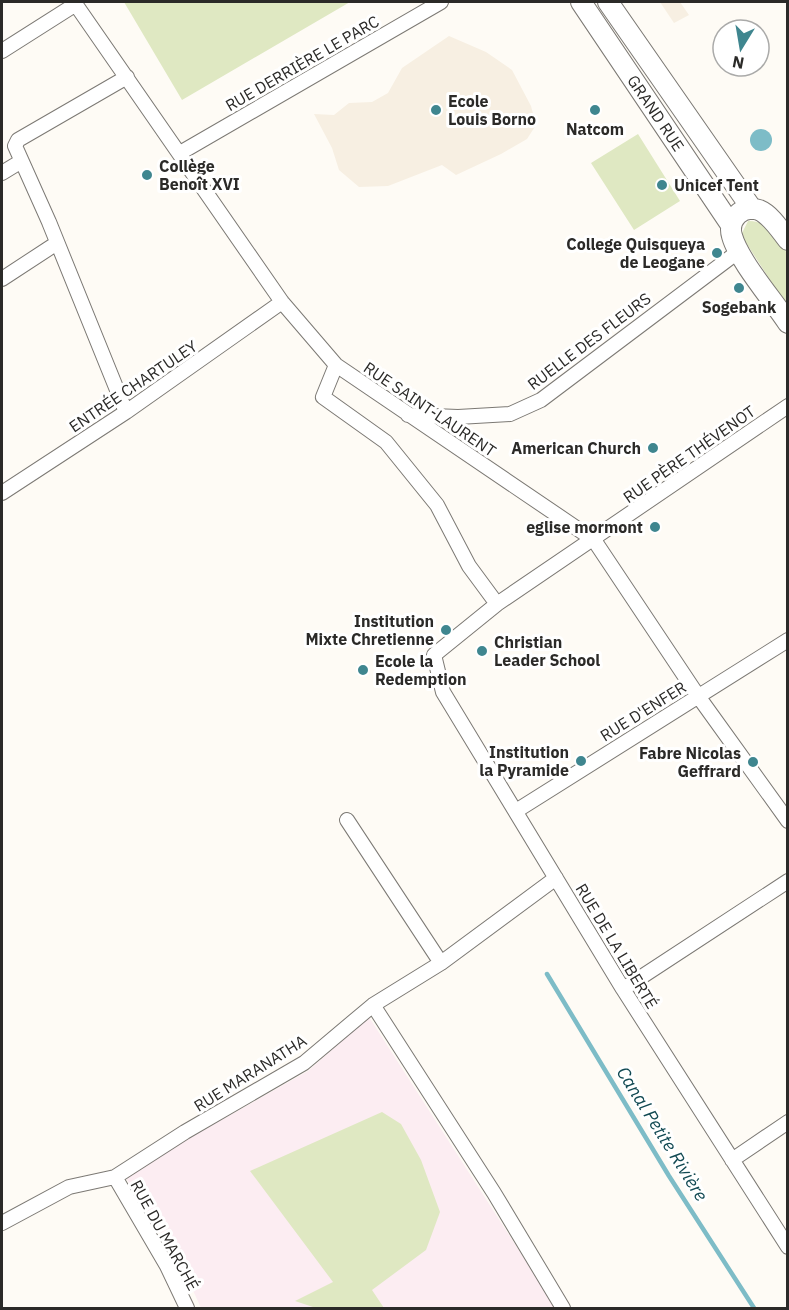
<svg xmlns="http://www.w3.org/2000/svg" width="789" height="1310" viewBox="0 0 789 1310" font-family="'IBM Plex Sans',sans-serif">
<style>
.commercial{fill:#fcedf2}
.built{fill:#f7efe2}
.green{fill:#dfe8c2}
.water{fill:#7dbcc7}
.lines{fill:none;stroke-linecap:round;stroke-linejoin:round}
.stream{stroke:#7dbcc7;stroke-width:4.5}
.street-casing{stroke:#7c7974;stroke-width:16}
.secondary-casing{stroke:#7c7974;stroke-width:22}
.street{stroke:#fff;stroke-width:14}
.secondary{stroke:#fff;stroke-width:20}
.poi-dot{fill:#3f868f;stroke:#fff;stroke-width:2}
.labels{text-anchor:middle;stroke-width:6;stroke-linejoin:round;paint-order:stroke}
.street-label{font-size:16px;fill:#2b2a28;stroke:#fff}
.poi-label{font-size:16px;font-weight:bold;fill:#2b2a28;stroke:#fff;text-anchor:end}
.water-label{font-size:18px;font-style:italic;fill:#114952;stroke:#fff}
</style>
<rect width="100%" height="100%" fill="#fefbf5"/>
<path class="commercial" d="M369,1017L556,1308H201L181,1264L124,1175L308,1071Z"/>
<path class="built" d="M660,2H680L689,15L674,23Z
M449,36L486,52L512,70L531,106L536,125L527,139L501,154L456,175L442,165L388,186L359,187L339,170L332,148L314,114L334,115L349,103L372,102L388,93L402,68Z"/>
<path class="green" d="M124,2H350L182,100Z
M638,134L680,201L634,230L591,163Z
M748,221C766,220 785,239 787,257C789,273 787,290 787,306L741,235Z
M382,1112L401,1124L421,1160L440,1212L426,1250L372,1290L384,1308H316L295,1301L333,1282L250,1171Z"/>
<path class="water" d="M750 140a11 11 0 1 1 22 0a11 11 0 1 1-22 0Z"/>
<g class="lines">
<path class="stream" d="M547,974L669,1176L754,1308"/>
<g class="street-casing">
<path id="street" d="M74,2L282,302L336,365L594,540L698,696L788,821
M2,51L76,4
M180,153L441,2
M2,173L20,162
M2,279L57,243
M336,365L323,397L386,442L437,505L469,566L497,604
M788,406L497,604L434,655L443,692L623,989L788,1247
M126,412L49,222L15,146L18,140L127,77
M408,415L458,417L510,414L541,400L739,251
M2,493L126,412L282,302
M516,811L788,640
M347,820L441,963
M623,989L788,881
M373,1005L494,1193L563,1308
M732,1160L788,1122
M115,1177L167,1266L187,1308
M2,1223L69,1187L115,1177L185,1132L304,1063L373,1005L441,963L556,878"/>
</g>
<g class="secondary-casing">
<path id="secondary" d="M581,2L731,225
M608,2L752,209
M788,240C780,230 771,215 759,210C742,204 727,220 732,236C739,261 773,300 788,323"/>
</g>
<use href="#street" class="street"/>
<use href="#secondary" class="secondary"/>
</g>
<g class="poi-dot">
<circle cx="436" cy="110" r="6"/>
<circle cx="595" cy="110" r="6"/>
<circle cx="147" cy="175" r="6"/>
<circle cx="662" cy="185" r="6"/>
<circle cx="717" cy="253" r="6"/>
<circle cx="739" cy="288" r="6"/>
<circle cx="653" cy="448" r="6"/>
<circle cx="655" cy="527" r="6"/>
<circle cx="446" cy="630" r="6"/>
<circle cx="482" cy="651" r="6"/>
<circle cx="363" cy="670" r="6"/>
<circle cx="581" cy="761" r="6"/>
<circle cx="753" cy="762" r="6"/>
</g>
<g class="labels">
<g class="street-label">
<text transform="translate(302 63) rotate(-30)" y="6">RUE DERRIÈRE LE PARC</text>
<text transform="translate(656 113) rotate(56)" y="6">GRAND RUE</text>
<text transform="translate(589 341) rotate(-37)" y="6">RUELLE DES FLEURS</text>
<text transform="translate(133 386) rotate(-34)" y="6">ENTRÉE CHARTULEY</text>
<text transform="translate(430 409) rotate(34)" y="6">RUE SAINT-LAURENT</text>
<text transform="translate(689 454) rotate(-35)" y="6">RUE PÈRE THÉVENOT</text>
<text transform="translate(643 711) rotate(-32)" y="6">RUE D'ENFER</text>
<text transform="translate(617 946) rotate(59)" y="6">RUE DE LA LIBERTÉ</text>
<text transform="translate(250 1073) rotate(-32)" y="6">RUE MARANATHA</text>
<text transform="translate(165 1235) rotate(61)" y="6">RUE DU MARCHÉ</text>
</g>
<g class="poi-label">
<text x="448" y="107" text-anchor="start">Ecole<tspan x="448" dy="18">Louis Borno</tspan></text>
<text x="595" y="135" text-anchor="middle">Natcom</text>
<text x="159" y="172" text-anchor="start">Collège<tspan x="159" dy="18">Benoît XVI</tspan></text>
<text x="674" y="191" text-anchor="start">Unicef Tent</text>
<text x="705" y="250">College Quisqueya<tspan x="705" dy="18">de Leogane</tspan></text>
<text x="739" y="313" text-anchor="middle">Sogebank</text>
<text x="641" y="454">American Church</text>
<text x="643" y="533">eglise mormont</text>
<text x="434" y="627">Institution<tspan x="434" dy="18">Mixte Chretienne</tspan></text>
<text x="494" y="648" text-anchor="start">Christian<tspan x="494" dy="18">Leader School</tspan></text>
<text x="375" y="667" text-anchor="start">Ecole la<tspan x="375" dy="18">Redemption</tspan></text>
<text x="569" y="758">Institution<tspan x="569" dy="18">la Pyramide</tspan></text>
<text x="741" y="759">Fabre Nicolas<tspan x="741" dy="18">Geffrard</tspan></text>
</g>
<g class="water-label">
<text transform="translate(662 1134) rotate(58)" y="6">Canal Petite Rivière</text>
</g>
</g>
<rect width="789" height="1310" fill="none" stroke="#2b2a28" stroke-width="6"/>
<g transform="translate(741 48) rotate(191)"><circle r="28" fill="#ffffff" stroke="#aaaaa9" stroke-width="1.5"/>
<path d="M0-4.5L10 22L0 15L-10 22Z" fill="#3f868f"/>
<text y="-9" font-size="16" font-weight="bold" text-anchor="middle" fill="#2b2a28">N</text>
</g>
</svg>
